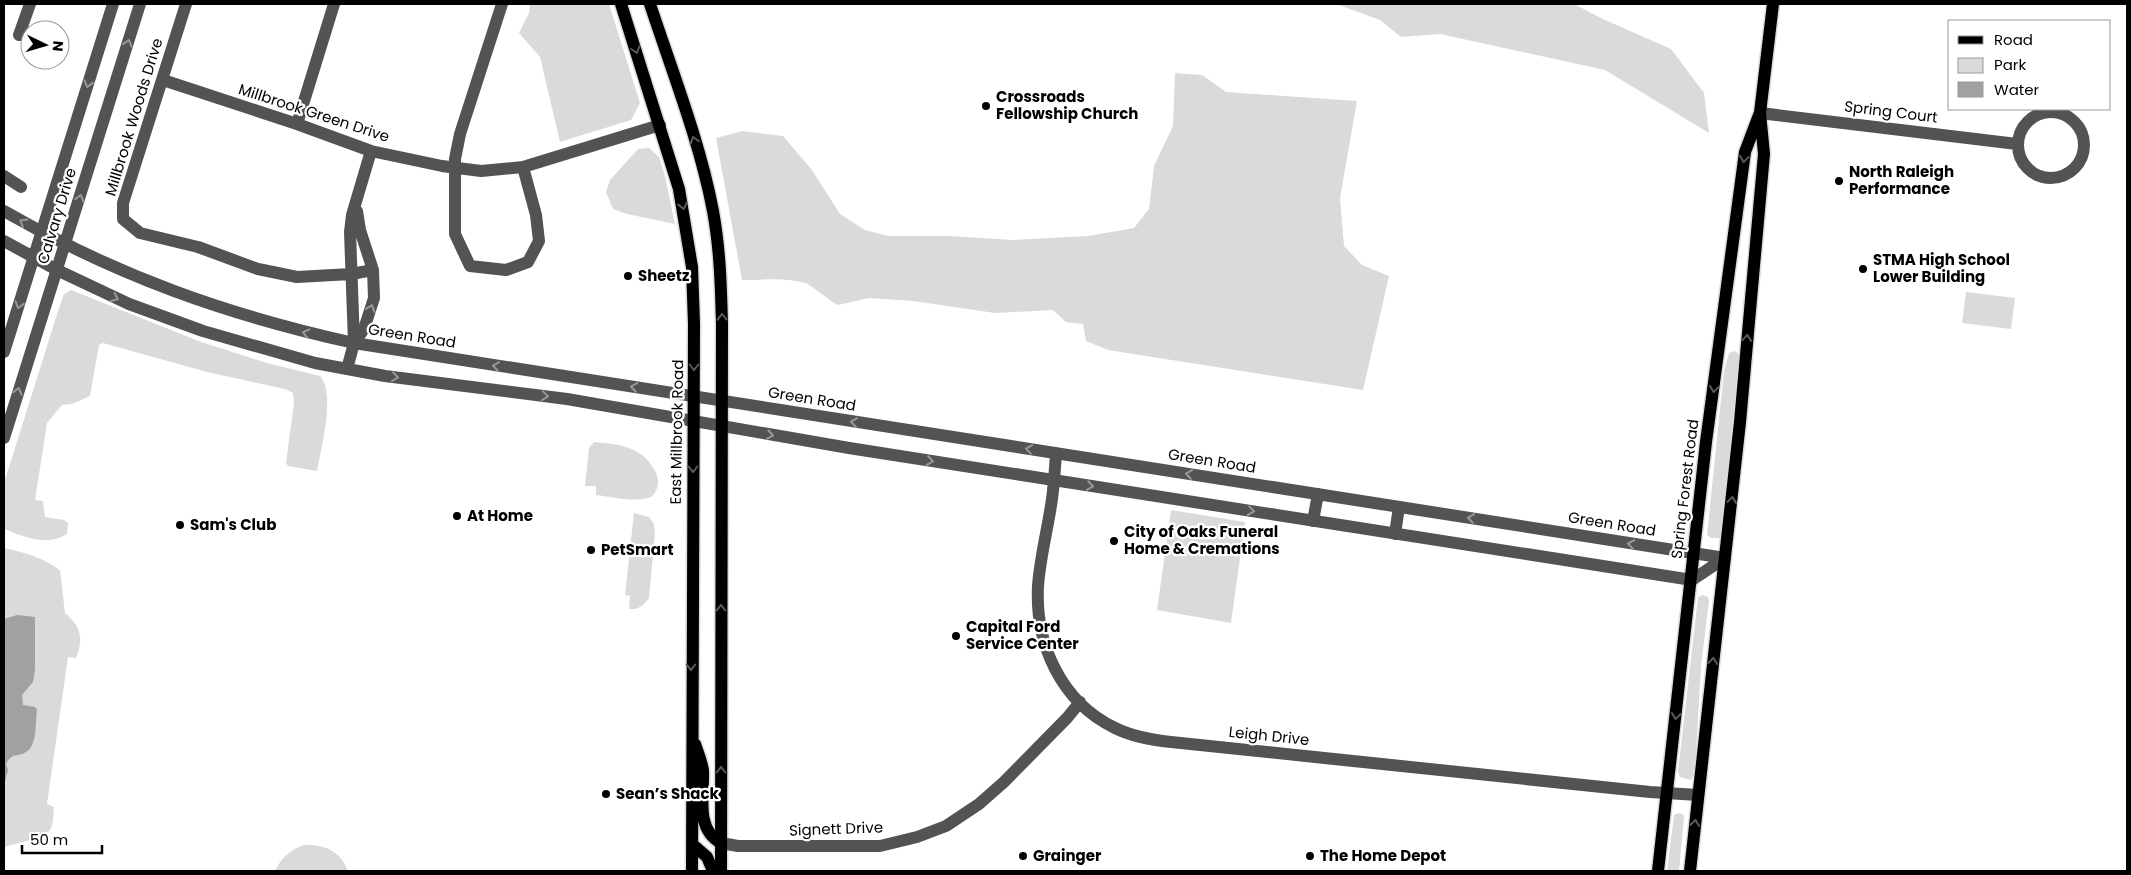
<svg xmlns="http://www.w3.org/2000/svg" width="2131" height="875" viewBox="0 0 2131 875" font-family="Poppins,sans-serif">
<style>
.green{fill:#dadada}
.water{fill:#a1a1a1}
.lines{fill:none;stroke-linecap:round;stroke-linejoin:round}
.major-casing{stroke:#dbdbdb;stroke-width:15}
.minor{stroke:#535353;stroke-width:12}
.major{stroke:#000;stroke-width:12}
.oneway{stroke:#989898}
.oneway2{stroke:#595959}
.poi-dot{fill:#000;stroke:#fff;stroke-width:2}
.labels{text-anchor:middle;stroke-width:4.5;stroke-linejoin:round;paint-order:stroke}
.poi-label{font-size:15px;font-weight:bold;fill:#000;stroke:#fff;text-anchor:start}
.street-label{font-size:15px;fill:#000;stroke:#fff}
</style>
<rect width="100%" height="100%" fill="#fff"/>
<path class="green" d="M530,4H609L640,103L631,120L560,142L540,57L519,33L529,13Z
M1336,4H1574L1605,20L1671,49L1704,93L1709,133L1605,70L1440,34L1401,37L1380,20Z
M1175,73L1202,75L1226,92L1357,101L1340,198L1344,246L1362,265L1389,276L1363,390L1108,350L1086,341L1083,324L1066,322L1053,310L995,313L913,301L869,298L838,305C830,301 811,285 805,283C786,277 762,280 742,280L716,138L742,131L783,136L812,170L840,214L865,230L888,236H949L1012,240L1088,236L1134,228L1149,209L1154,166L1173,126Z
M649,148L659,157L665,176L675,224L627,214L613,209L606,192L610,180L638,149Z
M71,290L201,342L267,363L320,376C336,392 321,450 317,471L288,466L286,463L294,403L293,393L285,389L207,372L103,343L99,345L90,396L72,404L62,405L47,423L35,500L43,501L45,517L64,520L68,523L67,534C46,547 25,537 4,529V483L59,308L64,294Z
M1966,292L2015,298L2011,329L1962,323Z
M1735,351L1740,355L1724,526L1720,538H1711L1707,535L1724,371L1729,353Z
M594,442C618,444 641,446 654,469C656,473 659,479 658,484C658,488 654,495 651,497C634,503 613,497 596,495V486H585L589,448Z
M1171,510L1245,522L1231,623L1157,610Z
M634,513L649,517L654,524L655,533L649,598C644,605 639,610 629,609L630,596L625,595Z
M4,548C24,552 43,558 60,570L65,613C81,627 84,638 76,658L68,657L47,804L54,807C53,813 54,826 49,831C41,838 15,844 4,847Z
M1703,595L1708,597L1709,601L1701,666L1695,771L1691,780L1680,777L1678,772L1698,597Z
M1678,813L1683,814L1684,818L1679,871H1667L1674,815Z
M304,845C324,844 341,851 348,871H275C281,858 290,850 304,845Z"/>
<path class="water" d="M17,615L35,617V669L33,682L22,695L23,705L35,707L37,710C35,722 38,745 26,752C17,758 13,751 6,764L8,770L4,786V619Z"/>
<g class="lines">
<g class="major-casing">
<path id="major" d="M621,4L679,189L692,267L694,324L692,871
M650,4C672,71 700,142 713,211C720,249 721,286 722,324L721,871
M695,744C698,753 702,762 703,771C704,796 695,829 721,843
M692,844L707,857L713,871
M1658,871L1706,442L1745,152L1759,115
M1690,871L1740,422L1764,154L1760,113L1773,4"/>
</g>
<path class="minor" d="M186,4L123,203V219L140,233L198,247L258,269L297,277L351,274L373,270
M502,4L460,134L455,159V234L470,266L506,270L528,262L539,241L536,215L523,167
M19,35L30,4
M163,80L297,124L371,151L442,166L481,171L523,167L660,125
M2018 145a33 33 0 1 1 66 0a33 33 0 1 1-66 0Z
M1760,113L2017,144
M297,124L334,4
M4,176L21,187
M4,211C117,276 227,315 354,343L1725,558
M4,241L57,270L129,304L203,331L315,363L385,376L567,399L849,448L1692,580L1725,558
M354,343L350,232L352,215L371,151
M4,352L113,4
M347,369L354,343L364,329L374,298L373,270L360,230L357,211
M4,438L140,4
M1056,453C1055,469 1054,484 1052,499C1048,528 1040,557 1038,586C1035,644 1061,702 1115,728C1133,737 1152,740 1171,742L1650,792L1698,795
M1313,521L1318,494
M1395,534L1399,507
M721,843L738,846H880L917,837L946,826L979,804L1004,782L1067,718L1080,702"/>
<use href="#major" class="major"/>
</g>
<defs><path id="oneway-chevron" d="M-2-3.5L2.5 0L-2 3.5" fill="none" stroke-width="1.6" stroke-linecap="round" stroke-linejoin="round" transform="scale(1.25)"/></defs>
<g class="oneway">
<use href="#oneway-chevron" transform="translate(128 43) rotate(-73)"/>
<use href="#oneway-chevron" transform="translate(88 84) rotate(107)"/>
<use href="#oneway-chevron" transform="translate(80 198) rotate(-73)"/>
<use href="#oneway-chevron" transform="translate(23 222) rotate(-149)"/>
<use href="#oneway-chevron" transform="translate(115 298) rotate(25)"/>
<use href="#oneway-chevron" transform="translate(19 305) rotate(107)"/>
<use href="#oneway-chevron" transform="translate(371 308) rotate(-70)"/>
<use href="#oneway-chevron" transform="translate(306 333) rotate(-166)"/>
<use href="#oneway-chevron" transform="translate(496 366) rotate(-171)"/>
<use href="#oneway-chevron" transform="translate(395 377) rotate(7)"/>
<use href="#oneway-chevron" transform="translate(634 387) rotate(-171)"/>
<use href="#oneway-chevron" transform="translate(18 391) rotate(-73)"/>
<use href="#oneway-chevron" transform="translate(545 396) rotate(7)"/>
<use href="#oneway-chevron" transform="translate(854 422) rotate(-171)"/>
<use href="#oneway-chevron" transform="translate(770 435) rotate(10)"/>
<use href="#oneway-chevron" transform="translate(1029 449) rotate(-171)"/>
<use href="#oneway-chevron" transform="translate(930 461) rotate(9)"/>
<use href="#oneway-chevron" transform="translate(1189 474) rotate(-171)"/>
<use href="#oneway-chevron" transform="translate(1090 486) rotate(9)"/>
<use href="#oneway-chevron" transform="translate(1251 511) rotate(9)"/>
<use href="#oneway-chevron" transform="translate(1471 518) rotate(-171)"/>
<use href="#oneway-chevron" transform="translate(1631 544) rotate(-171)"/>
</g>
<g class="oneway2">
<use href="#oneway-chevron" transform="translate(636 50) rotate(72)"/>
<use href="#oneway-chevron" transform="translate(694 140) rotate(-107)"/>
<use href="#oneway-chevron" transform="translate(1744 159) rotate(98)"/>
<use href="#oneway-chevron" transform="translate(683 206) rotate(78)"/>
<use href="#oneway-chevron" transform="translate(722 317) rotate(-91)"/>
<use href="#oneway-chevron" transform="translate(1747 338) rotate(-85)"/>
<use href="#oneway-chevron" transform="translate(694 367) rotate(90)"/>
<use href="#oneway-chevron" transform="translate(1714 389) rotate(98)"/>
<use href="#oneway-chevron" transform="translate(693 469) rotate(90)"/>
<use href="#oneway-chevron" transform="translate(1732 500) rotate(-84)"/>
<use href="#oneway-chevron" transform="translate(721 608) rotate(-90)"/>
<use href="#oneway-chevron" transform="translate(1713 661) rotate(-84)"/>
<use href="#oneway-chevron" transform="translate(691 667) rotate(90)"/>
<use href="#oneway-chevron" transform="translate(1676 716) rotate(96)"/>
<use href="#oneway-chevron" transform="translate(721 770) rotate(-90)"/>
<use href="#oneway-chevron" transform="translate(1695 823) rotate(-84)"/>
</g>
<g class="poi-dot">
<circle cx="986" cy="106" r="5"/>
<circle cx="1839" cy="181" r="5"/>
<circle cx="1863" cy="269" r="5"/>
<circle cx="628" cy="276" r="5"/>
<circle cx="457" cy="516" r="5"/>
<circle cx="180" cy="525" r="5"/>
<circle cx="1114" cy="541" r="5"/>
<circle cx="591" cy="550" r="5"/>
<circle cx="956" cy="636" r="5"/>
<circle cx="606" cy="794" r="5"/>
<circle cx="1023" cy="856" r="5"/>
<circle cx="1310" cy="856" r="5"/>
</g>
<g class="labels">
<g class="poi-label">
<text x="996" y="102">Crossroads<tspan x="996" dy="17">Fellowship Church</tspan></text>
<text x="1849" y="177">North Raleigh<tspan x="1849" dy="17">Performance</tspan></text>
<text x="1873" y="265">STMA High School<tspan x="1873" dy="17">Lower Building</tspan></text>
<text x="638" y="281">Sheetz</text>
<text x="467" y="521">At Home</text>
<text x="190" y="530">Sam's Club</text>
<text x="1124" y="537">City of Oaks Funeral<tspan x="1124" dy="17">Home &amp; Cremations</tspan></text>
<text x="601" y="555">PetSmart</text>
<text x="966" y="632">Capital Ford<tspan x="966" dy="17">Service Center</tspan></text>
<text x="616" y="799">Sean’s Shack</text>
<text x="1033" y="861">Grainger</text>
<text x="1320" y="861">The Home Depot</text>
</g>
<g class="street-label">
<text transform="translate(1891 112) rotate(7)" y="5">Spring Court</text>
<text transform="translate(314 113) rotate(18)" y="5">Millbrook Green Drive</text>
<text transform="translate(134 117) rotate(-73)" y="5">Millbrook Woods Drive</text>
<text transform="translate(57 216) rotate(-73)" y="5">Calvary Drive</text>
<text transform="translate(412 336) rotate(9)" y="5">Green Road</text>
<text transform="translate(812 399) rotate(9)" y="5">Green Road</text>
<text transform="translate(677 432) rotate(-89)" y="5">East Millbrook Road</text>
<text transform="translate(1212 461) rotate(9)" y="5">Green Road</text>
<text transform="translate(1685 489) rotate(-83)" y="5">Spring Forest Road</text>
<text transform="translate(1612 524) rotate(9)" y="5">Green Road</text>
<text transform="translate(1269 736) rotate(6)" y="5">Leigh Drive</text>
<text transform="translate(836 829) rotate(-2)" y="5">Signett Drive</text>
</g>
</g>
<rect width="2131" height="875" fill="none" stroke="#000000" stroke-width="10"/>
<rect x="1948" y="20" width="162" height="90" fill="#ffffff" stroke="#999999"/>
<rect x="1958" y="36" width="25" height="8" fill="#000000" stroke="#999999"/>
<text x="1994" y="45" font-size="15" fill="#000000">Road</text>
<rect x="1958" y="58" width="25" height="15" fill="#dadada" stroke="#999999"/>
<text x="1994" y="70" font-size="15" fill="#000000">Park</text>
<rect x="1958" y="82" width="25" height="15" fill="#a1a1a1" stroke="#999999"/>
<text x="1994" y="95" font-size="15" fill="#000000">Water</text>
<g transform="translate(45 45) rotate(95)"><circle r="24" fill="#ffffff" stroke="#999999"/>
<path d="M0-4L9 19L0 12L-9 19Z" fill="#000000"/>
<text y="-8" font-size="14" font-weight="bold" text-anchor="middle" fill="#000000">N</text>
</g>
<path d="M22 845v8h80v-8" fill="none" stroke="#000000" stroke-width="2.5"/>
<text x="30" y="845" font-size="15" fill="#000000" stroke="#ffffff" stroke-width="4" paint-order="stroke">50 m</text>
</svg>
